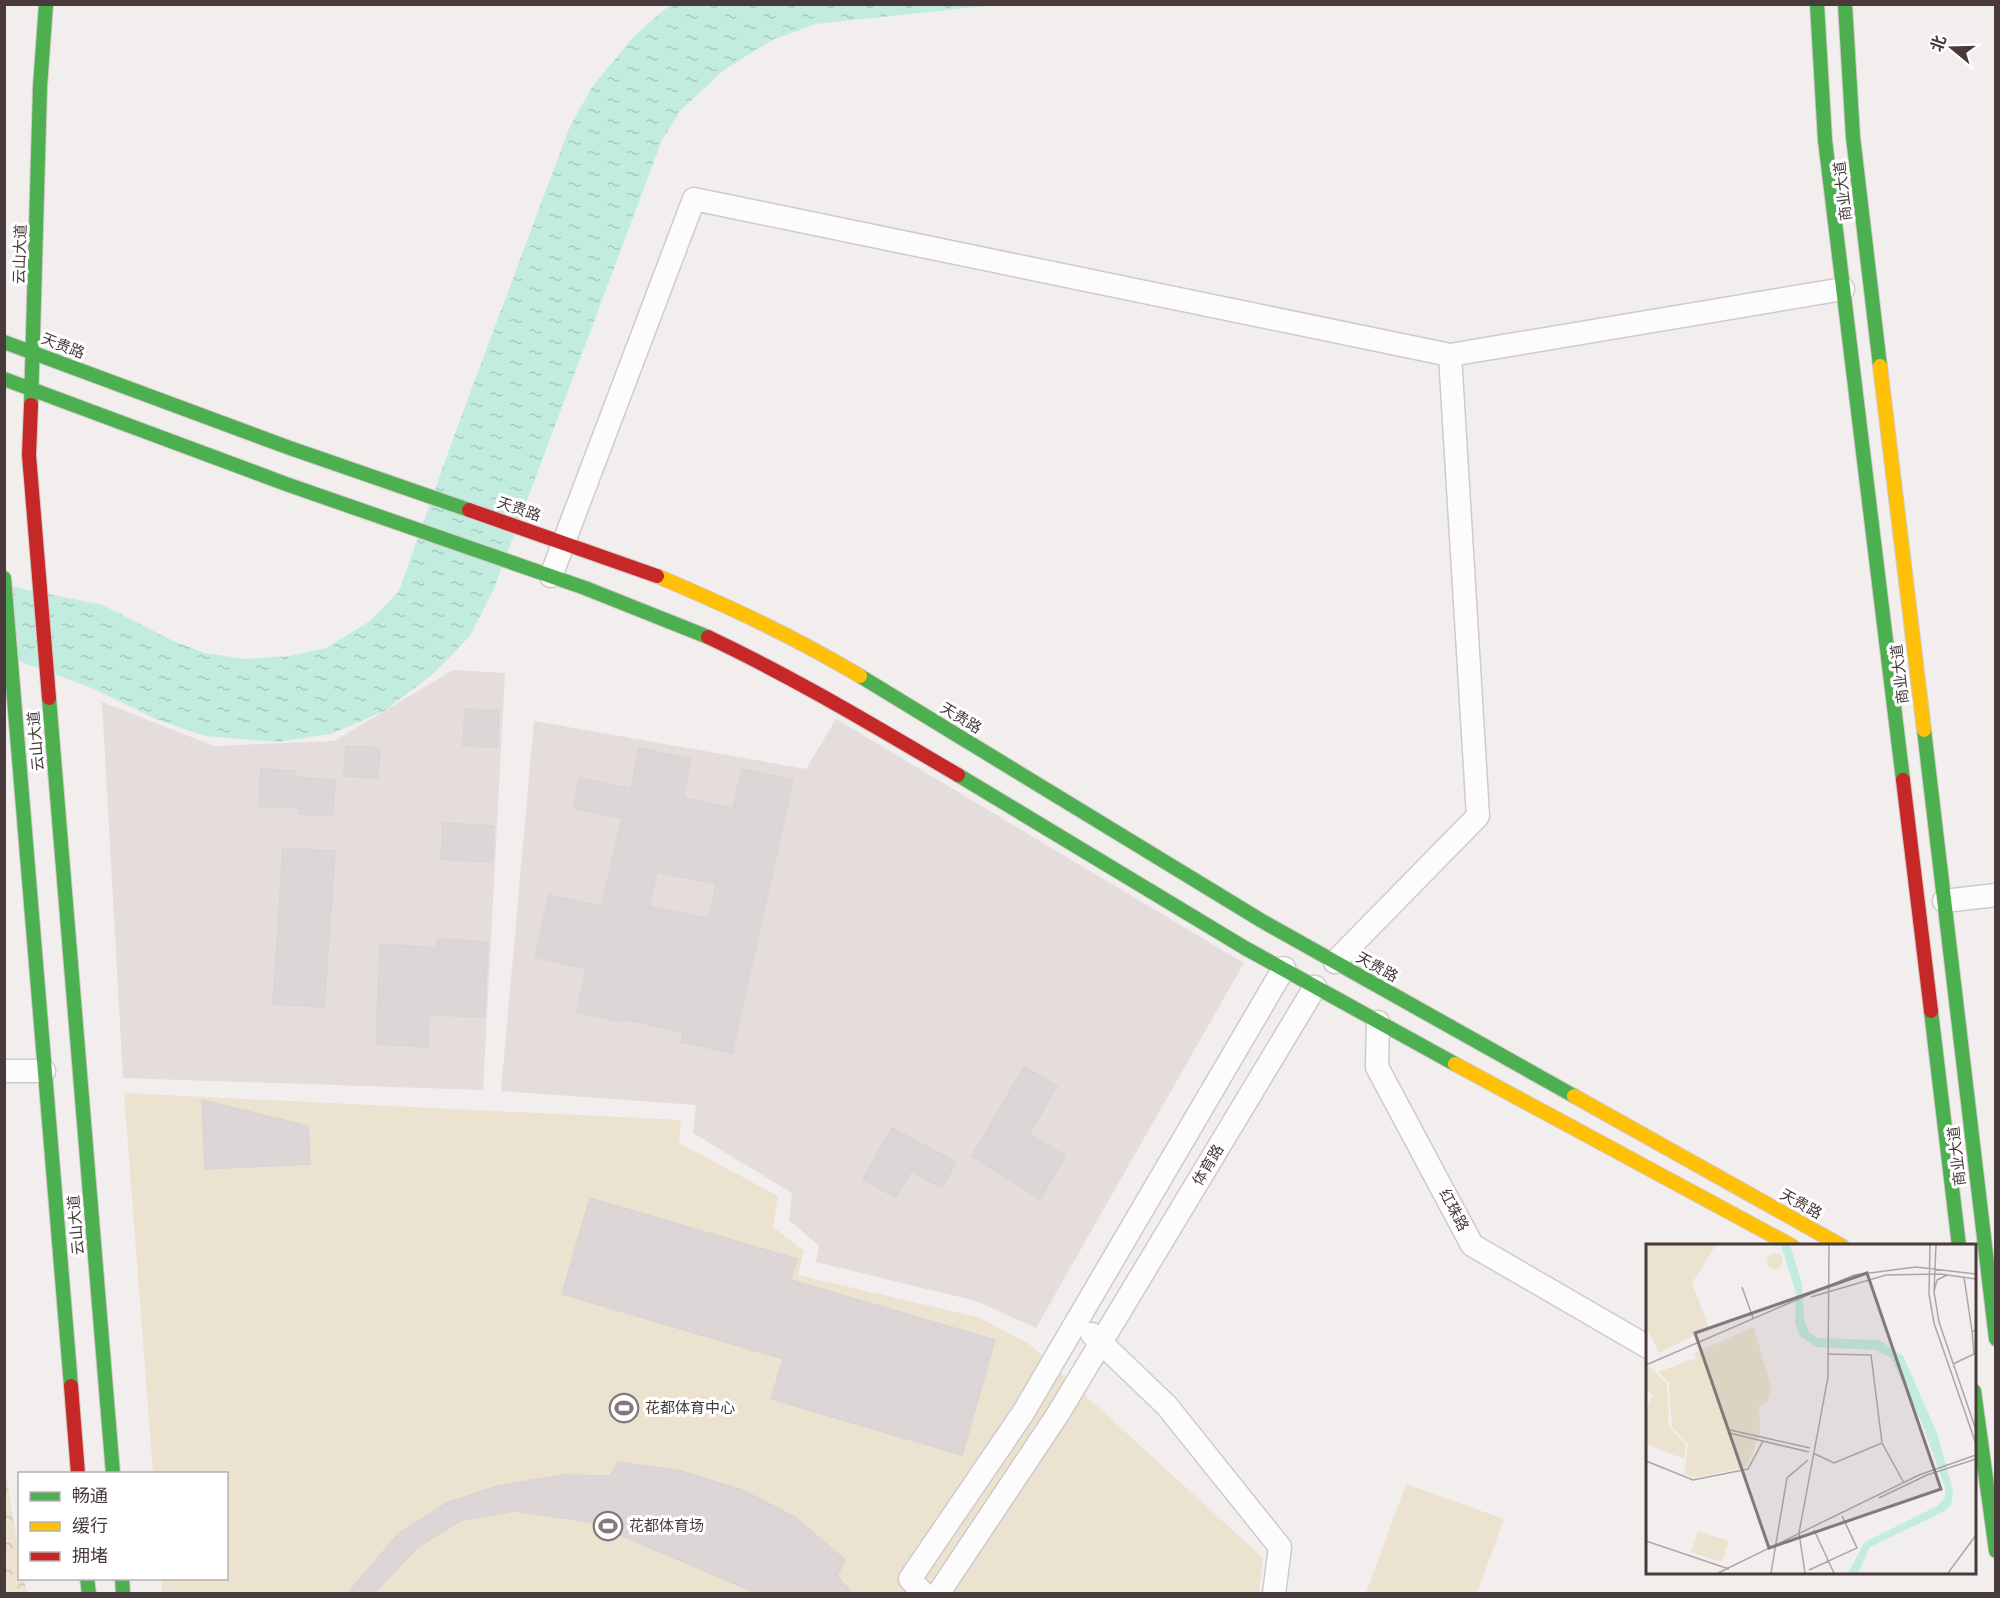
<svg xmlns="http://www.w3.org/2000/svg" width="2000" height="1598" viewBox="0 0 2000 1598" font-family="'Work Sans','Noto Sans SC',sans-serif">
<style>
.residential{fill:#e5dcdc}
.green{fill:#ebe3d0}
.park{fill:url(#park-crowns)}
.water{fill:url(#water-ripples)}
.building{fill:#dcd6d7;stroke:#dad4d4;stroke-width:1.5;fill-rule:evenodd}
.lines{fill:none;stroke-linecap:round;stroke-linejoin:round}
.street-casing{stroke:#d0cbcb;stroke-width:25}
.fast-casing{stroke:#d4c9c8;stroke-width:16}
.slow-casing{stroke:#d4c9c8;stroke-width:16}
.jam-casing{stroke:#d4c9c8;stroke-width:16}
.street{stroke:#fdfcfc;stroke-width:22}
.fast{stroke:#4caf50;stroke-width:14}
.slow{stroke:#ffc107;stroke-width:14}
.jam{stroke:#c62828;stroke-width:14}
.labels{text-anchor:middle;stroke-width:6;stroke-linejoin:round;paint-order:stroke}
.street-label{font-size:15px;fill:#483a3b;stroke:#fff}
.poi-label{font-size:15px;fill:#483a3b;stroke:#fff;text-anchor:start}
.inset-road{fill:none;stroke:#aea6a6;stroke-width:1.5}
.view{fill:#84797a;fill-opacity:0.15;stroke:#84797a;stroke-width:3}
.inset-edge{fill:none;stroke:#483a3b;stroke-width:3}
</style>
<defs>
<pattern id="park-crowns" width="20" height="18" patternUnits="userSpaceOnUse" patternTransform="scale(1.5)"><rect width="20" height="18" fill="#ebe3d0"/><path d="M2 6a3 3 0 1 1 6 0M12 15a3 3 0 1 1 6 0" fill="none" stroke="#cbc4b4"/></pattern>
<pattern id="water-ripples" width="26" height="14" patternUnits="userSpaceOnUse" patternTransform="scale(1.5)"><rect width="26" height="14" fill="#c2ecdf"/><path d="M2 4q2-2 4 0t4 0M15 11q2-2 4 0t4 0" fill="none" stroke="#a8cbc0"/></pattern>
</defs>
<rect width="100%" height="100%" fill="#f2eeee"/>
<path class="residential" d="M453,670L505,673L483,1090L123,1078L102,702L214,746L334,741Z
M836,719L1244,963L1036,1328L976,1301L816,1262L819,1246L789,1220L792,1193L693,1133L696,1105L501,1091L534,721L806,769Z"/>
<path class="green" d="M124,1093L681,1120L679,1143L778,1196L773,1227L804,1251L798,1275L977,1317L1028,1343L1263,1558L1259,1593H162L161,1579L226,1578V1474L153,1473Z
M1406,1484L1504,1519L1477,1593H1366Z"/>
<path class="park" d="M5,1469L19,1553L20,1578L24,1579L27,1593H5Z"/>
<path class="water" d="M670,5H995L816,24L772,40L724,70L681,110L662,140L493,591L469,637L433,674L384,711L331,734L278,742L205,736L158,720L94,689L5,656L4,585L103,605L173,641L205,653L245,659L290,656L326,648L370,621L399,591L454,436L570,126L592,87L634,36Z"/>
<path class="building" d="M465,709L499,711L497,747L463,746Z
M346,746L380,748L378,778L344,776Z
M639,748L691,759L683,798L733,808L742,769L793,780L732,1053L681,1042L683,1032L623,1019L622,1022L577,1012L586,969L535,957L549,895L600,906L602,904L622,818L573,808L580,778L631,789ZM657,872L716,884L709,919L649,906Z
M261,769L295,771V777L335,780L333,816L299,814V808L259,806Z
M443,823L494,826L492,862L441,859Z
M283,848L335,851L324,1007L273,1004Z
M437,939L488,942L484,1017L429,1015L428,1047L376,1044L380,944L436,948Z
M1024,1067L1057,1086L1029,1134L1065,1156L1040,1199L972,1156Z
M202,1100L308,1126L310,1164L205,1169Z
M892,1128L956,1162L942,1188L911,1171L896,1198L863,1179Z
M590,1198L797,1259L791,1280L995,1340L962,1455L771,1399L783,1359L562,1294Z
M618,1462L681,1471L742,1490L795,1517L845,1560L837,1576L852,1593H756L590,1522L514,1511L460,1521L418,1547L374,1593H348L398,1534L447,1503L497,1486L563,1475L610,1476Z"/>
<g class="lines">
<g class="street-casing">
<path id="street" d="M551,576L694,199L1450,355L1843,289
M1944,901L1996,895
M1335,962L1478,816L1450,355
M1378,1022L1377,1067L1472,1245L1648,1347
M4,1071H44
M1092,1334L1167,1406L1280,1547L1274,1594
M924,1594L910,1579L1023,1413L1284,968
M938,1594L1058,1414L1315,987"/>
</g>
<g class="fast-casing">
<path id="fast" d="M1817,4L1825,140L1903,780
M1845,4L1853,137L1880,366
M4,342L287,447L469,510
M4,379L286,484L585,588L708,637
M31,405L40,87L46,4
M4,578L71,1386
M860,676L1262,921L1574,1096
M49,698L113,1474
M1924,730L1996,1339
M958,775L1245,948L1455,1064
M1931,1011L1959,1246
M1974,1391L1996,1551
M87,1578L89,1594
M122,1578L123,1594"/>
</g>
<g class="slow-casing">
<path id="slow" d="M1880,366L1924,730
M657,576C728,606 793,636 860,676
M1455,1064L1792,1246
M1574,1096L1842,1246"/>
</g>
<g class="jam-casing">
<path id="jam" d="M31,405L29,455L49,698
M469,510L657,576
M708,637C795,678 876,727 958,775
M1903,780L1931,1011
M71,1386L78,1474"/>
</g>
<use href="#street" class="street"/>
<use href="#fast" class="fast"/>
<use href="#slow" class="slow"/>
<use href="#jam" class="jam"/>
</g>
<defs>
<g id="stadium-ring" transform="scale(1.5)"><circle r="9.5" fill="#fff" stroke="#84797a" stroke-width="1.5"/><path d="M0-5a6.5 5 0 1 0 0 10a6.5 5 0 1 0 0-10ZM-3.5-1.8h7v3.6h-7Z" fill="#84797a"/></g>
</defs>
<g fill-rule="evenodd">
<use href="#stadium-ring" x="624" y="1408"/>
<use href="#stadium-ring" x="608" y="1526"/>
</g>
<g class="labels">
<g class="street-label">
<text transform="translate(1843 191) rotate(-97)" y="5">商业大道</text>
<text transform="translate(20 254) rotate(-88)" y="5">云山大道</text>
<text transform="translate(63 346) rotate(21)" y="5">天贵路</text>
<text transform="translate(519 509) rotate(19)" y="5">天贵路</text>
<text transform="translate(1900 674) rotate(-97)" y="5">商业大道</text>
<text transform="translate(961 718) rotate(31)" y="5">天贵路</text>
<text transform="translate(36 741) rotate(-95)" y="5">云山大道</text>
<text transform="translate(1377 967) rotate(29)" y="5">天贵路</text>
<text transform="translate(1957 1156) rotate(-97)" y="5">商业大道</text>
<text transform="translate(1208 1165) rotate(-59)" y="5">体育路</text>
<text transform="translate(1801 1204) rotate(29)" y="5">天贵路</text>
<text transform="translate(1454 1210) rotate(62)" y="5">红珠路</text>
<text transform="translate(76 1225) rotate(-95)" y="5">云山大道</text>
</g>
<g class="poi-label">
<text x="645" y="1413">花都体育中心</text>
<text x="629" y="1531">花都体育场</text>
</g>
</g>
<g transform="translate(1646 1244)">
<rect width="330" height="330" fill="#f2eeee"/>
<path d="M121 17a8 8 0 1 1 16 0a8 8 0 1 1-16 0ZM108,83L125,144L121,158L113,163L114,190L100,223L49,234L38,230L42,200L26,183L23,139L12,128L50,114L48,109ZM52,287L83,297L76,318L45,308Z" fill="#ebe3d0"/>
<path d="M0,1H70L46,39L63,84L13,109L0,82ZM4,123L21,140L23,182L40,201L38,215L0,200V163L7,152L0,144V125Z" fill="#ebe3d0"/>
<path d="M135,1H144L156,40L158,76L163,88L172,94L233,96L257,112L291,189L307,247L306,259L299,267L224,303L212,329H202L219,298L291,262L299,254V244L276,179L245,114L230,106L170,103L154,92L149,79L150,49Z" fill="#c2ecdf"/>
<path class="inset-road" d="M284,1L283,50L288,79L330,200M290,1L288,48L293,78L330,186M318,33L326,87M96,43L107,74M288,48L291,36L301,31M165,53L240,31L294,30L330,35M181,110L225,111L236,199L258,239M307,120L328,110L326,87H330M0,121L208,31L270,23L330,30M163,208L83,189L84,186L164,204M167,209L188,219L236,199M0,217L47,236L102,225L117,197M233,254L281,231L330,215M168,286L188,329M0,297L83,325M163,326L211,304L196,272M72,329L273,231L330,211M125,329L141,234L162,216M159,329L153,289L182,133L183,1M302,329L330,291"/>
<path class="view" d="M221,29L295,245L123,304L49,89Z"/>
<rect width="330" height="330" class="inset-edge"/>
</g>
<rect width="2000" height="1598" fill="none" stroke="#483a3b" stroke-width="12"/>
<rect x="18" y="1472" width="210" height="108" fill="#ffffff" stroke="#b6b0b1" stroke-width="1.5"/>
<rect x="30" y="1492" width="30" height="9" fill="#4caf50" stroke="#b6b0b1" stroke-width="1.5"/>
<text x="72" y="1502" font-size="18" fill="#483a3b">畅通</text>
<rect x="30" y="1522" width="30" height="9" fill="#ffc107" stroke="#b6b0b1" stroke-width="1.5"/>
<text x="72" y="1532" font-size="18" fill="#483a3b">缓行</text>
<rect x="30" y="1552" width="30" height="9" fill="#c62828" stroke="#b6b0b1" stroke-width="1.5"/>
<text x="72" y="1562" font-size="18" fill="#483a3b">拥堵</text>
<g transform="translate(1952 48) rotate(289)" stroke="#ffffff" stroke-width="4.5" paint-order="stroke">
<path d="M0-4.5L10 22L0 15L-10 22Z" fill="#483a3b"/>
<text y="-9" font-size="16" font-weight="bold" text-anchor="middle" fill="#483a3b">北</text>
</g>
</svg>
